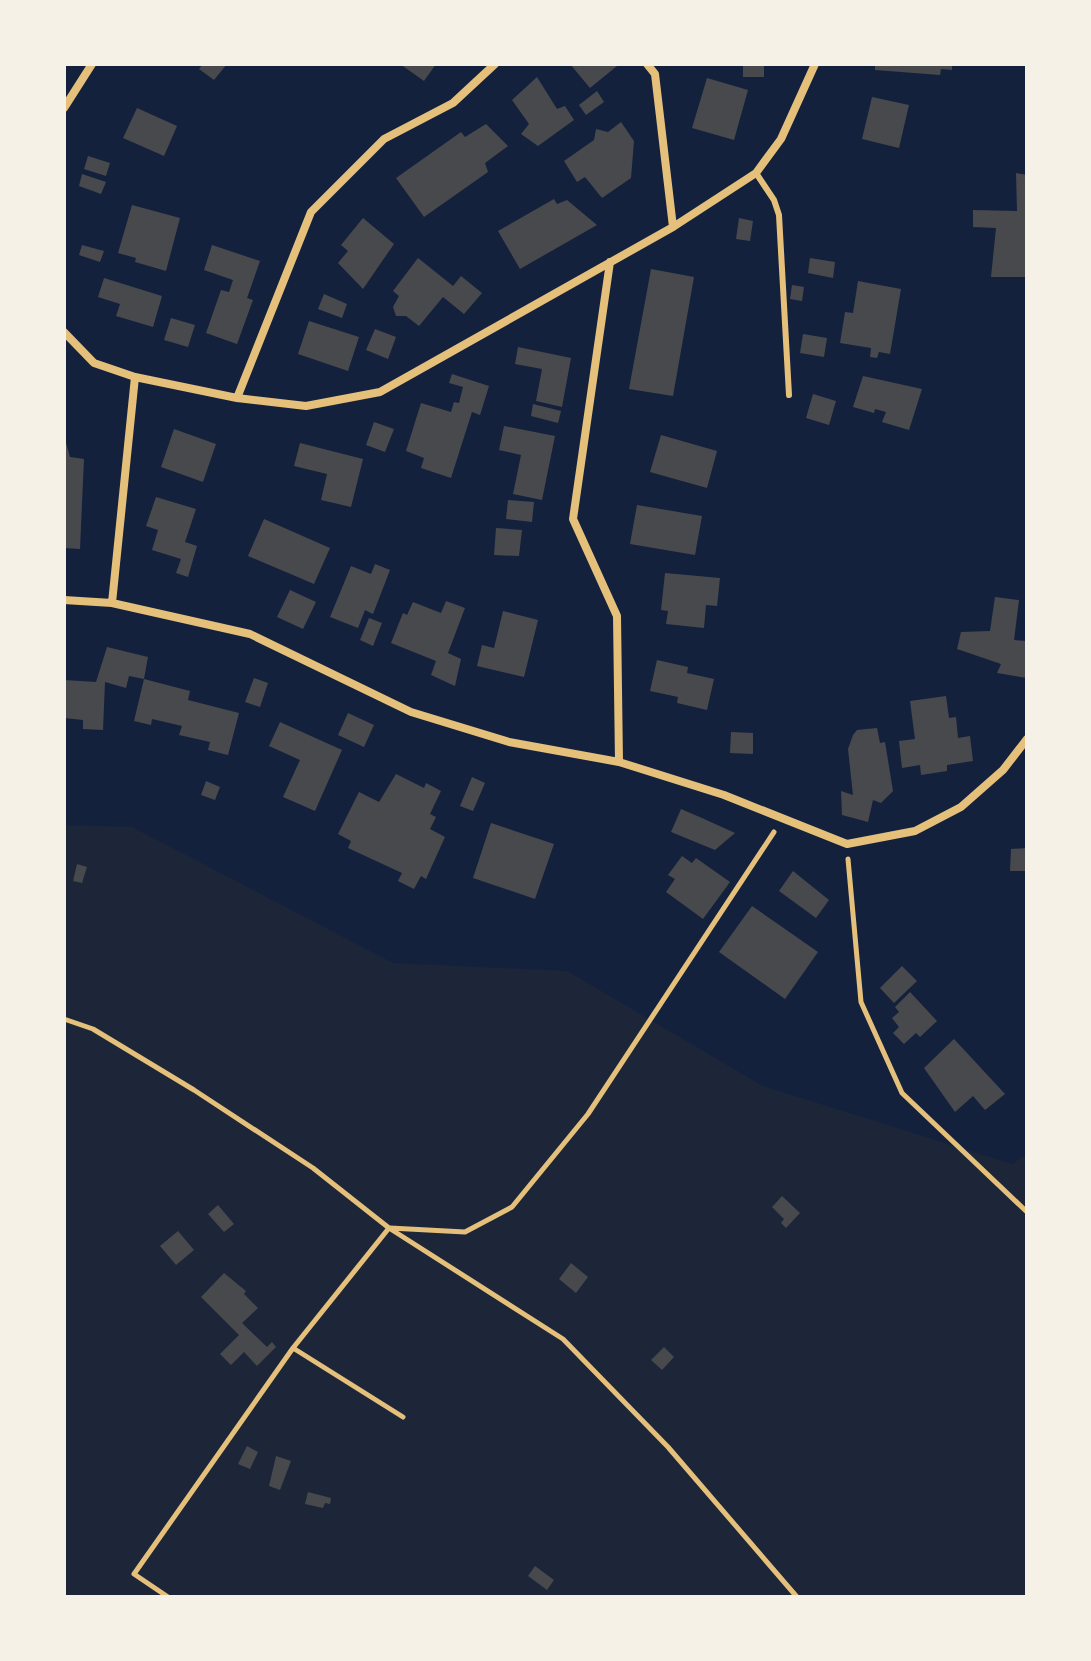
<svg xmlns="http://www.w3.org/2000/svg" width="1091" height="1661" viewBox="0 0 1091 1661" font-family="'Varela Round',sans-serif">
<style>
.green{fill:#1d2539}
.building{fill:#48494c}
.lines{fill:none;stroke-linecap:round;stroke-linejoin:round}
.path{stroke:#e5c07b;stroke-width:5}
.service{stroke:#e5c07b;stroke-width:6}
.minor{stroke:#e5c07b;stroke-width:8}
</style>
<rect width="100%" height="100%" fill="#14213d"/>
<path class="green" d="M64,825L132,827L393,963L567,971L763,1086L1012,1164L1027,1154V1597H64Z"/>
<path class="building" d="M203,64H227L214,80L199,69Z
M400,64H436L424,81Z
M570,64H615L617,66L590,88Z
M875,64H952V70L941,69L940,75L875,70Z
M743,65L764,66V77H743Z
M537,77L557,109L565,106L574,120L538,146L521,134L529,124L512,100Z
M707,78L748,90L734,140L692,128Z
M597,91L604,102L586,115L579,105Z
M872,97L909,105L899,148L862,139Z
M137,108L177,126L164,156L123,138Z
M621,122L634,141L631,178L602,198L585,177L577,182L564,161L594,140L596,129L608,132Z
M486,124L508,146L485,163L488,172L424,217L396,178L461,132L465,137Z
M88,156L110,163L106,176L84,169Z
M1016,173L1027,175V277H991L996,228L973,227V210L1017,211Z
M82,174L106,182L101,194L79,186Z
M554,199L557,204L567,200L597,225L520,269L498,231Z
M132,205L180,218L166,271L135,262L136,258L118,253Z
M363,218L394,244L363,289L338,263L348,251L341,245Z
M739,218L753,221L750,241L736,239Z
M82,245L104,251L100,262L79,255Z
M212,245L260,261L247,298L253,300L237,344L206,333L221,290L229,292L233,280L204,270Z
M418,258L453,286L461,276L482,293L464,314L443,297L419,326L406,316H396L393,307L399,296L393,291Z
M810,258L835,262L833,278L808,273Z
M651,269L694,277L673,396L629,389Z
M104,278L162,296L153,327L116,316L120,304L98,297Z
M858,281L901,289L890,354L879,352L877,358L870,357L871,348L840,343L845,312L853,313Z
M792,285L804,287L802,301L790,299Z
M324,294L347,304L342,318L318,309Z
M171,318L195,325L188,347L164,340Z
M309,321L359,337L348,371L298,354Z
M375,329L396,337L388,359L366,350Z
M803,334L827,338L824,357L800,353Z
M518,347L571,358L562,407L536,401L542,369L515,364Z
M452,374L489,386L480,415L472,412L451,478L421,468L424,458L406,451L421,403L451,412L454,402L459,403L463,387L449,383Z
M863,376L922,389L909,430L882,422L886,412L875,409L874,413L853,407Z
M813,394L836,401L829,425L806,418Z
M533,404L561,411L558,423L531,416Z
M374,422L394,429L385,452L366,445Z
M504,426L555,436L542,500L513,494L521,455L499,450Z
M174,429L216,444L203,482L161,467Z
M661,435L717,451L707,488L650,472Z
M65,439L70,457L84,459L80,549L64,548Z
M300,443L363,459L351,507L321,500L327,474L294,466Z
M156,497L196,509L185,542L197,546L188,577L176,573L181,559L152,550L158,530L146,526Z
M508,500L534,502L532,522L506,519Z
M637,505L702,516L695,555L630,544Z
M264,519L330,548L314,584L248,556Z
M496,528L522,530L519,556L494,555Z
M375,564L390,570L373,614L365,610L358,628L330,617L351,566L371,574Z
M665,573L720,578L717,606L706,605L704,628L666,624L668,611L661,610Z
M290,590L316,602L303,629L277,617Z
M995,597L1019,600L1014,640L1027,641V678L997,673L1001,664L957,649L961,632L990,631Z
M446,601L465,608L448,653L461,659L455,686L431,675L436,661L391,643L403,613L407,615L413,602L441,613Z
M503,611L538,620L524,677L477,666L482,645L494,648Z
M369,618L382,623L373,646L360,640Z
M107,647L148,657L144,679L129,676L126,688L105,682L103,730L83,729V720L64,718V680L96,682Z
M657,660L688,667L687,673L714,679L707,710L677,703L678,697L650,691Z
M254,678L268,683L260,707L245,702Z
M144,679L190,691L188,700L239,713L228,755L208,750L210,742L179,735L182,726L152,719L151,725L134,721Z
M946,696L949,718L956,717L958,738L970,736L973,761L947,765V771L921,775L920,765L902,768L899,741L915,739L910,701Z
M348,713L374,725L364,747L338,735Z
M280,722L342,750L315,811L283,797L300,760L269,746Z
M877,728L880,743L885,742L893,791L881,803L873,800L868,822L842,815L841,791L853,795L848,749L853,735L857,730Z
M731,732L753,733V754L730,753Z
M396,774L424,788L426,783L441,791L430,814L436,817L430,829L445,837L426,879L421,876L414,889L398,881L402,873L348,848L351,841L338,834L359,792L379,802Z
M472,777L485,783L473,811L460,806Z
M206,781L220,787L215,800L201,795Z
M681,809L702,818L735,833L715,850L671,832Z
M491,823L554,844L535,899L473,878Z
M1027,848V871H1010L1011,849Z
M682,856L692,863L696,858L730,882L703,919L666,892L675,879L668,875Z
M77,864L87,867L82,883L73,881Z
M793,871L829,900L816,918L779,891Z
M752,906L818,952L785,999L719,952Z
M902,966L917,981L894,1003L880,988Z
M910,992L937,1021L920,1037L916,1033L904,1044L893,1033L899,1027L892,1018L899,1012L895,1007Z
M954,1039L1005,1094L985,1110L973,1096L955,1112L924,1068Z
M782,1196L800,1213L786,1228L781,1223L784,1219L772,1207Z
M218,1205L234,1224L224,1232L208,1214Z
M178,1231L194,1250L176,1265L160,1246Z
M571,1263L588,1277L576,1293L559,1279Z
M224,1273L246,1291L244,1294L258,1308L242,1323L267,1347L272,1342L276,1347L257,1366L244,1352L231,1365L220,1354L239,1335L201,1297Z
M664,1347L674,1357L662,1370L651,1360Z
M247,1446L258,1452L250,1469L238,1464Z
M276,1456L291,1461L280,1490L269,1486Z
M308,1492L331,1498L330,1504L325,1503L323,1508L305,1504Z
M535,1566L554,1580L547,1590L528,1576Z"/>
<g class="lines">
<path class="path" d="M848,859L861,1002L902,1093L1027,1212
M64,1019L93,1029L194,1090L313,1168L389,1228L563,1339L668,1447L797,1597
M390,1228L465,1232L512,1207L588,1114L774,832
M293,1348L403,1417
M168,1597L134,1574L293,1348L389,1228"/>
<path class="service" d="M756,173L774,200L779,215L789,395"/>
<path class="minor" d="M647,64L655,74L673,227
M64,108L92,64
M610,262L573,519L617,616L619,762
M64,332L94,363L135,377L237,398L306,406L380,392L673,227L756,173L781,139L815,64
M237,398L311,212L384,139L453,103L495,64
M64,600L112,603L250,634L411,712L509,742L619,762L724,795L847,844L915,831L961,807L1003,770L1027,739
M112,603L135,377"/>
</g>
<rect width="1091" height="1661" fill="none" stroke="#f6f1e7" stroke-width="132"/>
</svg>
